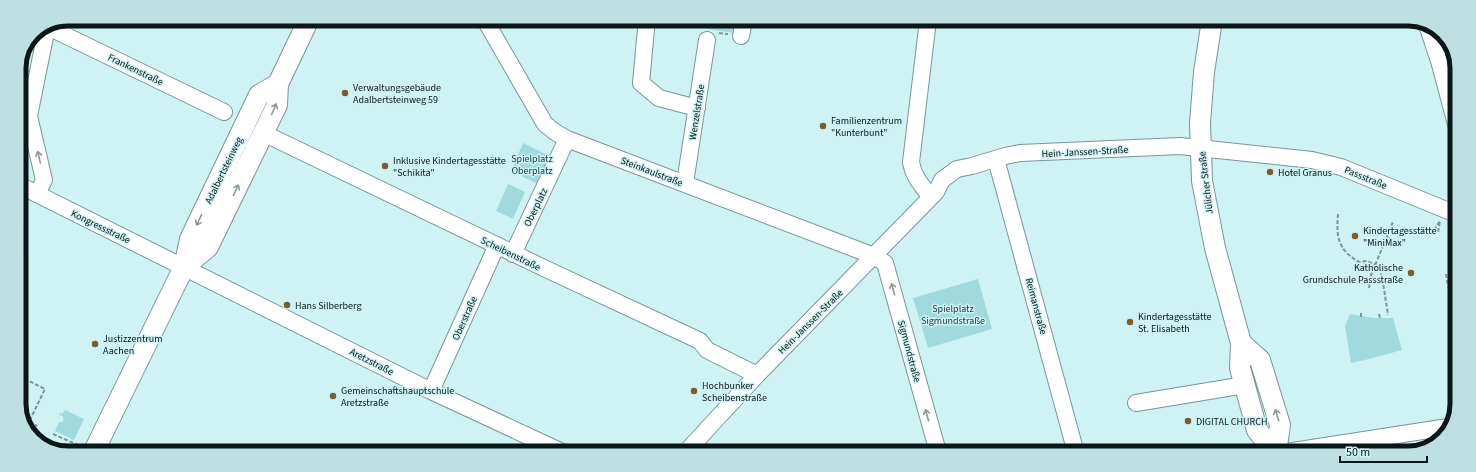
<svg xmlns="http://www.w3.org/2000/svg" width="1476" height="472" viewBox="0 0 1476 472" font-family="'Source Sans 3',sans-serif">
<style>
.green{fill:#a0dade}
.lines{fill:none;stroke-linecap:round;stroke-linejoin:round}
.minor-casing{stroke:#769699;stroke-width:18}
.major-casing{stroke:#769699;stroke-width:22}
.path{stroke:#7c9596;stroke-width:2;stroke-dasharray:4 2;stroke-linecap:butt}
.minor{stroke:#fff;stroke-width:16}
.major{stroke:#fff;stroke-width:20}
.oneway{stroke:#919697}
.poi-dot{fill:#795c30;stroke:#cff2f4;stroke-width:1.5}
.labels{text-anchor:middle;stroke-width:3;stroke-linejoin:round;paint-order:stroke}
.street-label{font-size:10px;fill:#0a1617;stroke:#cff2f4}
.poi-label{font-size:10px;fill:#0a1617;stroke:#cff2f4;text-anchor:start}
.park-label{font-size:10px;fill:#15393c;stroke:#cff2f4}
.rim{fill:none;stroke:#0a1617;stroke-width:5}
</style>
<rect width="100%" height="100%" fill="#cff2f4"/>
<path class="green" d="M708,20H737L735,33L707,29Z
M523,143L554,158L540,185L511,171Z
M508,184L525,192L513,219L496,211Z
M978,279L992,329L928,348L913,298Z
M1350,314L1373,318H1393L1402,350L1365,360L1351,363L1345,326Z
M65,410L84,419L74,440L55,431L59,422H63V416L59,415L60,413L62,414Z"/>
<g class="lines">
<g class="minor-casing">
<path id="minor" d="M485,20L545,124L555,132L567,139L874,256L885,263L938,452
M928,20L911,162C913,176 922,186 931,197
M1427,25L1439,61L1457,128
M48,27L224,112
M646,29L641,83L659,98L697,108
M741,36L744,20
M21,87L34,91
M29,116L47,27
M19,123L29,116L44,180L37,194
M263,133L546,269L700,341L707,350L757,375
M996,159L1076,453
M685,183L707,40
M19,185L431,391L562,452
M513,254L567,139
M431,391L497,245
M1136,403L1245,385
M686,452L757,375L936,192L942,180L957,169L972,166L1005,156L1020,153L1180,146L1312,160L1341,167L1456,214
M1280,453L1448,427"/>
</g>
<g class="major-casing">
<path id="major" d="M1212,20L1204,72L1200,123L1202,181L1215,248L1241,343L1240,368L1257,430L1275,453
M184,267L208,247L277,105L278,84L309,19
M1241,343L1260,360L1280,425L1276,453
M94,451L184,267L190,239L259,95L278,84"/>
</g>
<path class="path" d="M702,28L704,20
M719,33L728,34
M1338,214C1336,237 1338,250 1359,262L1367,261L1376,265L1382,276L1388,315
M1434,230L1440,221
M1438,232L1440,221
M1446,274L1449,290
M1369,288L1371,275L1393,222
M1379,314L1380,318
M1361,317V313
M19,376L45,389L29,422L37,426
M27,426L29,422
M53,434L80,446"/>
<use href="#minor" class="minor"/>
<use href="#major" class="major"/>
</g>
<defs><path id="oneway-shaft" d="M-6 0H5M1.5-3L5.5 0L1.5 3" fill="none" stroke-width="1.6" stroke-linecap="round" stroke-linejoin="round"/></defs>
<g class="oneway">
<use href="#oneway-shaft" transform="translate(274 109) rotate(-67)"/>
<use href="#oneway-shaft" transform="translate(39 157) rotate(-103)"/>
<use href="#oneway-shaft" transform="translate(236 190) rotate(-64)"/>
<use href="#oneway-shaft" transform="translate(199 220) rotate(116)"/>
<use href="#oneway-shaft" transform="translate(893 289) rotate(-105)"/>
<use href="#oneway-shaft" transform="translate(927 415) rotate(-105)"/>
<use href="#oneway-shaft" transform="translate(1277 415) rotate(-107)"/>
</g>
<g class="poi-dot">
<circle cx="345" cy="93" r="4"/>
<circle cx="823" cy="126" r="4"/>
<circle cx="385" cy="166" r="4"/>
<circle cx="1270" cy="172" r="4"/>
<circle cx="1355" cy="236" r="4"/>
<circle cx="1411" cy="273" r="4"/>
<circle cx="287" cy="305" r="4"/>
<circle cx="1130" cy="322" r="4"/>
<circle cx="95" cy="344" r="4"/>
<circle cx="694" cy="391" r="4"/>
<circle cx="333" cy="396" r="4"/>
<circle cx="1188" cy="421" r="4"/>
</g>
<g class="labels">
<g class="street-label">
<text transform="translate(136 69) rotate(26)" y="4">Frankenstraße</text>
<text transform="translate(696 112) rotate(-81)" y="4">Wenzelstraße</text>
<text transform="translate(1085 151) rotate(-3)" y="4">Hein-Janssen-Straße</text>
<text transform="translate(223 170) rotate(-64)" y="4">Adalbertsteinweg</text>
<text transform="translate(652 171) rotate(21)" y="4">Steinkaulstraße</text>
<text transform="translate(1366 177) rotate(22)" y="4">Passstraße</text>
<text transform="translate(1205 183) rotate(-97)" y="4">Jülicher Straße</text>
<text transform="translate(535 207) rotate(-64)" y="4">Oberplatz</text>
<text transform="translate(101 226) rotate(26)" y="4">Kongressstraße</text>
<text transform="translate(511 253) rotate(26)" y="4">Scheibenstraße</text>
<text transform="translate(1037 306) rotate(75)" y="4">Reimanstraße</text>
<text transform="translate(464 318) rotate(-66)" y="4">Oberstraße</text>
<text transform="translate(810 321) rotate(-45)" y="4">Hein-Janssen-Straße</text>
<text transform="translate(910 351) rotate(75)" y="4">Sigmundstraße</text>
<text transform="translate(372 361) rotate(27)" y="4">Aretzstraße</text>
</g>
<g class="poi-label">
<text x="353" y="91">Verwaltungsgebäude<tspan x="353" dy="12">Adalbertsteinweg 59</tspan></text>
<text x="831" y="124">Familienzentrum<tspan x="831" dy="12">"Kunterbunt"</tspan></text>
<text x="393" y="164">Inklusive Kindertagesstätte<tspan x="393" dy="12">"Schikita"</tspan></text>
<text x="1278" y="176">Hotel Granus</text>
<text x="1363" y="234">Kindertagesstätte<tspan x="1363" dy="12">"MiniMax"</tspan></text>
<text x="1403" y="271" text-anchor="end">Katholische<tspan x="1403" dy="12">Grundschule Passstraße</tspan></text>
<text x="295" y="309">Hans Silberberg</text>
<text x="1138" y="320">Kindertagesstätte<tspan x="1138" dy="12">St. Elisabeth</tspan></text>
<text x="103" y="342">Justizzentrum<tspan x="103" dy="12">Aachen</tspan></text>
<text x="702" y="389">Hochbunker<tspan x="702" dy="12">Scheibenstraße</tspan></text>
<text x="341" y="394">Gemeinschaftshauptschule<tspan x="341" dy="12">Aretzstraße</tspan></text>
<text x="1196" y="425">DIGITAL CHURCH</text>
</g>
<g class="park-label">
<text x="532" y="162">Spielplatz<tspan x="532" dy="12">Oberplatz</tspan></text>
<text x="953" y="312">Spielplatz<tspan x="953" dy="12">Sigmundstraße</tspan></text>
</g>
</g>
<path d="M0 0H1476V472H0ZM68 26H1408A42 42 0 0 1 1450 68V404A42 42 0 0 1 1408 446H68A42 42 0 0 1 26 404V68A42 42 0 0 1 68 26Z" fill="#bfe0e2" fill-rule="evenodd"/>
<path class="rim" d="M68 26H1408A42 42 0 0 1 1450 68V404A42 42 0 0 1 1408 446H68A42 42 0 0 1 26 404V68A42 42 0 0 1 68 26Z"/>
<path d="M1340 456v6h87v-6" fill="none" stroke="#0a1617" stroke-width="2"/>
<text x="1346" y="456" font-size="12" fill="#0a1617" stroke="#cff2f4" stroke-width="3" paint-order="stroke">50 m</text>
</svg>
